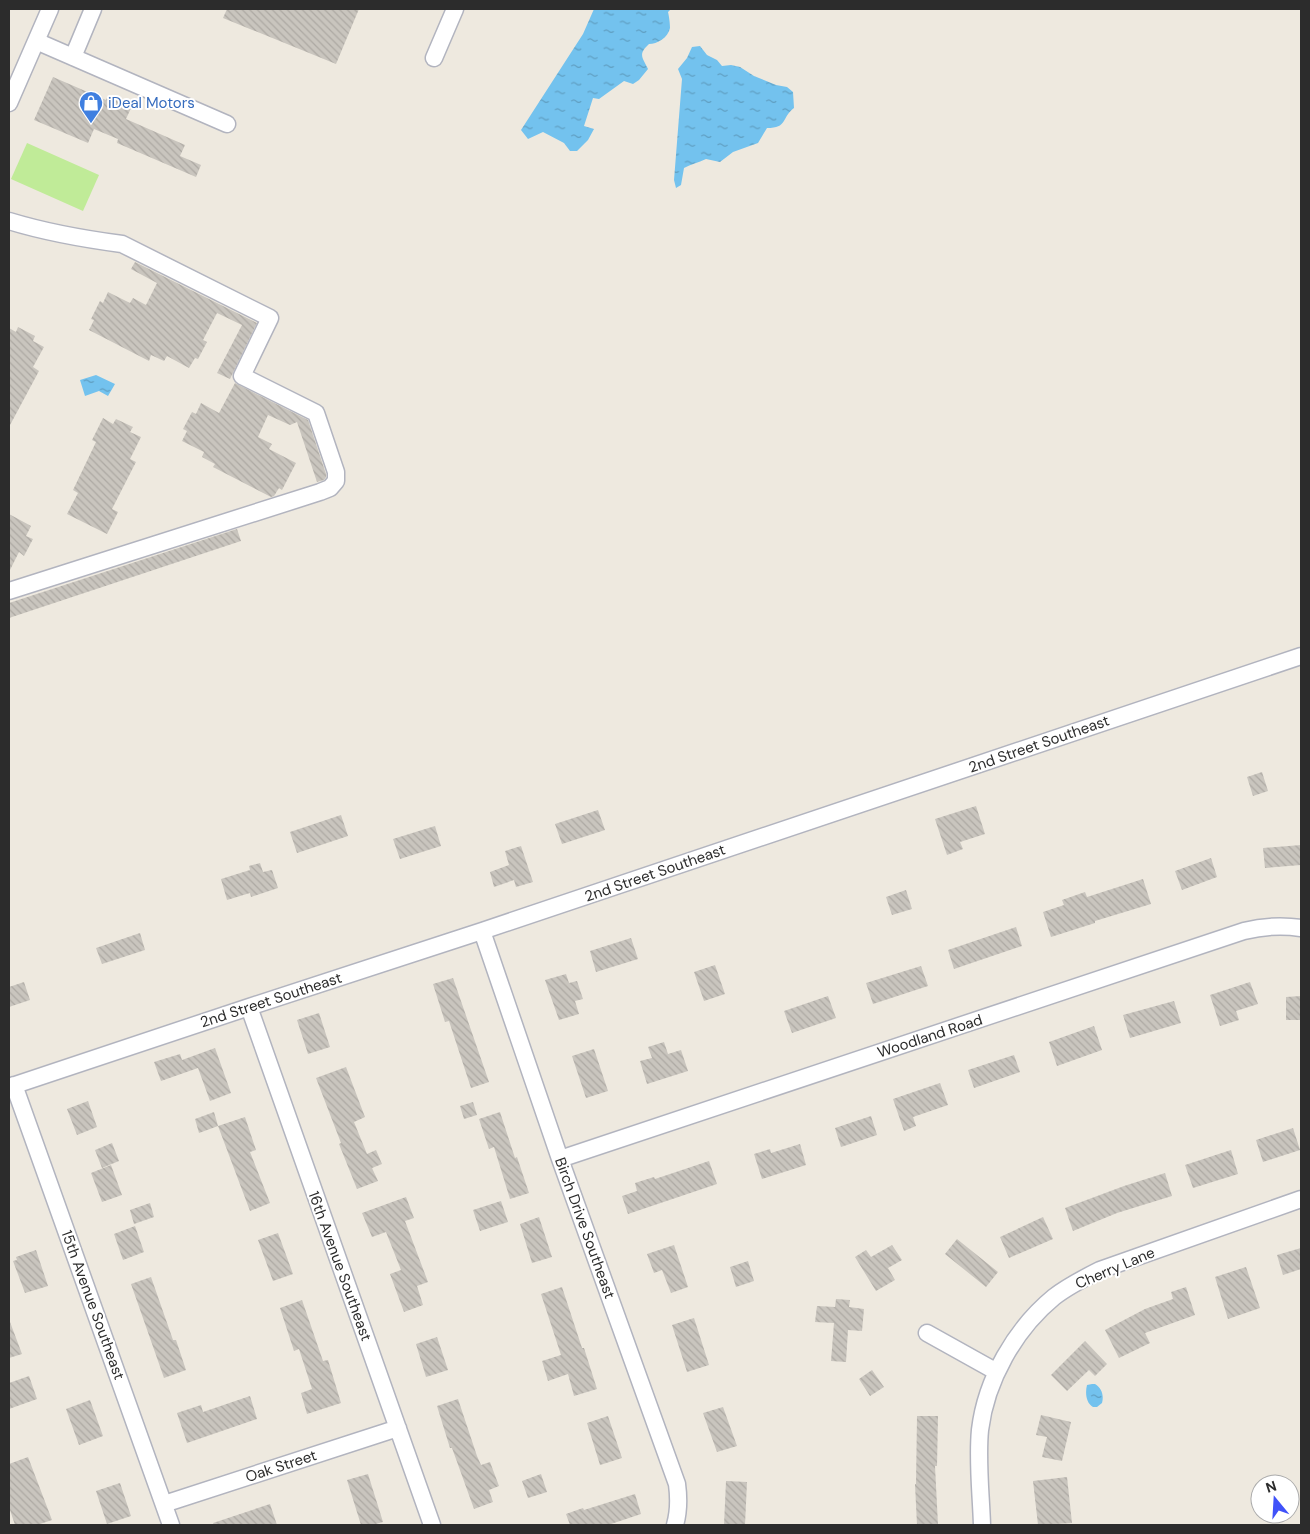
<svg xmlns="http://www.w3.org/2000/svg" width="1310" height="1534" viewBox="0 0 1310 1534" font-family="'DM Sans',sans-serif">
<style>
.pitch{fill:#c0eb98}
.water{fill:url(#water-ripples)}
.building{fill:url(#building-back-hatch)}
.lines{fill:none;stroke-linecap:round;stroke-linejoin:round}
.minor-casing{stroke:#b2b4bf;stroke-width:19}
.minor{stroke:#fff;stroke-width:16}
.labels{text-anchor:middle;stroke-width:4;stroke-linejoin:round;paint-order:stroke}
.shop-label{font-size:15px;fill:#366cbe;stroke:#fff;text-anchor:start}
.street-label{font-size:15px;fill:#2c2c2c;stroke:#fff}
</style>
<defs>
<pattern id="water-ripples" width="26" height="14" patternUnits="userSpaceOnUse" patternTransform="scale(1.25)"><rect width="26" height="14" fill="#73c2ee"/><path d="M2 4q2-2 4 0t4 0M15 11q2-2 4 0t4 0" fill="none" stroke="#5f9ec1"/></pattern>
<pattern id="building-back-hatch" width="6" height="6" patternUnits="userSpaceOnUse" patternTransform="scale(1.25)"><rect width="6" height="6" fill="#c9c5be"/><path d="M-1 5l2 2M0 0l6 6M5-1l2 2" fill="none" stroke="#ada9a3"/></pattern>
</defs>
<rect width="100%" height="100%" fill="#eee9df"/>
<path class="pitch" d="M27,143L99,175L83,211L11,179Z"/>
<path class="water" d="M594,9H671L668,12C669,16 670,23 670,28C668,38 657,44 649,44C638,54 642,57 648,69L639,80L633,84L624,81L599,99L593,98L584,126L594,129L588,140L577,151H570L564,143L543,132L528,139L521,130L583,34Z
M700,46L707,55L717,60L722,66L731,65L740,67L754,76L776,85L787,87L793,92L794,108C781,118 788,128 767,128L758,143L733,152L720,162L706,159C698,163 691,164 684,168L681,185L676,188L674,180L682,79L678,69L687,58L692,47Z
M96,375L115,384L108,396L99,391L85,396L80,380Z
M1092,1384H1095C1102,1388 1104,1396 1102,1403L1097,1407H1093C1086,1403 1085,1393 1087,1385Z"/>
<path class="building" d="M227,9H359L336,64L223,18Z
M53,77L106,100L108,96L132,106L126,119L185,145L180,156L201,165L196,177L117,143L118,139L94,129L88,143L34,120Z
M135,262L257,323L230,379L217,373L242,325L217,313L203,340L207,342L198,359L195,358L189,368L167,356L164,361L151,355L149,361L89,330L94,320L91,319L100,301L103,303L108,292L130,303L133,298L146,305L157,283L131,269Z
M18,327L35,336L33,341L44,347L33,367L39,371L9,427V328L16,332Z
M235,383L308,420L326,474V477L324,480L317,482L297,422L290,425L268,415L258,437L272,444L269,449L296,463L282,490L279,488L274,496L271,497L213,467L215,464L202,457L204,452L182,441L187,431L183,429L192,412L196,414L201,403L219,413Z
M103,418L113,424L116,419L133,427L130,432L141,437L130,459L136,462L112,509L118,512L107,534L67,514L78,493L73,490L96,442L92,440Z
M9,514L31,526L26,536L33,539L24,556L19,552L9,572Z
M237,529L241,541L9,618V603Z
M1262,772L1268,791L1253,796L1247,777Z
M976,806L985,834L960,842L963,849L947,855L935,819Z
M598,810L605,830L562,844L555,824Z
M341,815L348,836L297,853L290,832Z
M435,826L441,846L400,859L393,839Z
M1301,845V865L1265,868L1263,848Z
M521,846L533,882L516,887L514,880L494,887L490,872L509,865L505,851Z
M1211,858L1217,877L1182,890L1175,871Z
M260,863L263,872L272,870L278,888L251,897L250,893L227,900L221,879L250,870L249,866Z
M1143,879L1151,904L1095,921V923L1051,937L1043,912L1064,905L1062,900L1085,892L1087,897Z
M906,890L912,909L892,915L886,897Z
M1016,927L1022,946L954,969L948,950Z
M140,933L145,950L102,964L96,948Z
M631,938L638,959L596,972L590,951Z
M715,965L725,994L704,1001L694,972Z
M921,966L928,986L873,1004L866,983Z
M566,974L569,983L577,981L583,999L575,1001L579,1014L559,1020L545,980Z
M453,978L489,1082L471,1088L449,1021L445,1022L433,984Z
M24,982L30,1000L9,1007V987Z
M1250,982L1258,1004L1236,1011L1239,1020L1220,1026L1210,995Z
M828,996L836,1018L792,1033L784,1011Z
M1301,996V1020H1286V997Z
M1174,1001L1181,1023L1130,1038L1123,1015Z
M319,1013L330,1047L308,1054L297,1020Z
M1094,1026L1102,1050L1057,1066L1049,1042Z
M664,1042L668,1054L681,1050L688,1071L647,1084L640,1061L652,1058L648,1047Z
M215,1048L231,1093L210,1101L198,1068L161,1081L154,1062L180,1054L182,1060Z
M594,1049L608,1091L586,1098L572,1056Z
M1014,1055L1020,1072L974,1088L968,1070Z
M346,1067L365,1117L354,1122L367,1154L376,1150L382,1164L372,1168L378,1181L357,1189L339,1144L341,1143L316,1078Z
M940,1083L948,1105L913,1117L916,1126L904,1131L893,1099Z
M88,1101L97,1127L77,1135L67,1109Z
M473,1102L477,1115L464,1119L460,1106Z
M214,1112L218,1126L199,1133L195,1119Z
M500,1112L515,1158L517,1157L529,1193L510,1199L494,1147L489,1149L479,1119Z
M871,1116L877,1135L841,1147L835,1128Z
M245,1117L256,1150L250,1152L270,1203L250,1211L218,1126Z
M1293,1128L1300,1150L1263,1162L1256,1140Z
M112,1143L119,1161L102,1168L95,1150Z
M800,1144L806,1165L762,1179L754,1154L770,1149L771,1153Z
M1231,1150L1238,1174L1193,1188L1185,1165Z
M709,1161L717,1184L628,1214L622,1196L637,1191L635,1183L654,1177L655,1179Z
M111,1165L122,1195L102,1202L91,1173Z
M1165,1173L1172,1196L1117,1213L1073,1231L1065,1208L1124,1186Z
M406,1197L414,1218L405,1221L428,1282L417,1286L423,1305L404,1312L390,1274L401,1270L386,1232L372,1237L362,1213Z
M501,1201L508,1222L480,1231L473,1210Z
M150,1203L154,1217L134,1224L130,1210Z
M539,1217L552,1257L532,1263L520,1224Z
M1043,1217L1053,1239L1009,1258L1000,1237Z
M135,1226L144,1252L123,1260L114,1234Z
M278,1233L293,1274L273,1281L258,1240Z
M957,1239L998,1272L986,1287L945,1254Z
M674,1245L688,1287L671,1293L662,1270L654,1273L647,1254Z
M892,1245L902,1260L888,1268L895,1280L876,1291L855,1257L866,1250L871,1257Z
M1301,1248V1269L1283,1275L1277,1255Z
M36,1250L48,1286L25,1293L13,1261L17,1260L16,1257Z
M748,1261L754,1281L736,1287L730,1267Z
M1246,1267L1260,1308L1228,1319L1215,1277Z
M151,1277L173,1340H176L186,1370L164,1378L131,1284Z
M562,1287L582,1348H584L597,1389L574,1396L568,1374L548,1381L542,1361L561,1355L541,1294Z
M1186,1287L1195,1315L1145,1333L1150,1343L1119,1358L1105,1330L1145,1309L1173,1299L1171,1292Z
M836,1299L850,1300L849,1307L864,1309L862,1331L848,1330L846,1362L831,1361L834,1323L815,1322L817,1306L835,1307Z
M302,1300L323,1361L328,1360L341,1403L307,1414L301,1393L312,1389L299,1349L294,1351L280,1308Z
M694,1318L709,1365L687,1372L672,1325Z
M9,1322H10L22,1354L9,1358Z
M437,1337L448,1370L426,1377L416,1344Z
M1085,1341L1107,1364L1095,1376L1089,1370L1067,1391L1051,1375Z
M872,1370L884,1387L870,1396L859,1379Z
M29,1376L37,1399L9,1409V1383Z
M250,1396L257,1419L187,1443L177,1413L201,1405L203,1412Z
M458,1399L477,1456L481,1465L490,1462L499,1486L489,1490L493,1502L474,1509L452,1448H450L437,1406Z
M90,1400L103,1436L79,1445L66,1409Z
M723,1407L737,1446L717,1452L703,1413Z
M1041,1415L1071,1422L1062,1461L1042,1457L1047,1437L1036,1435Z
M608,1416L622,1458L600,1465L587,1423Z
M917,1416H938L937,1466H935L938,1525H917L915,1484H916Z
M28,1457L52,1520L37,1525H15L9,1507V1464Z
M368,1474L383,1522L372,1525H361L347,1480Z
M541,1474L547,1492L528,1498L522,1481Z
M1067,1477L1072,1523L1038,1525L1033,1481Z
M726,1481L747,1482L745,1525H724Z
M120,1483L131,1516L107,1524L96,1491Z
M635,1494L641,1514L608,1525H570L566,1514L583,1508L584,1510Z
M270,1504L277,1525H214L213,1523Z"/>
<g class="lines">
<g class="minor-casing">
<path id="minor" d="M36,41L227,124
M73,57L93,9
M434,58L455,9
M9,103L50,9
M9,221C45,232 84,239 122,244L270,318L242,376L316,413L336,472V481L330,488L320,492L9,591
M482,931L560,1159L677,1484C679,1499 679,1511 675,1525
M249,1007L432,1525
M14,1085L171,1525
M9,1087L249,1007L482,931L1301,656
M560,1159L1244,931C1264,926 1281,925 1301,928
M927,1333L997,1372
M164,1504L398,1428
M982,1525C981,1494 977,1461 980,1430C986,1380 1015,1329 1054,1297C1068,1286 1084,1278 1100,1270L1301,1199"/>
</g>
<use href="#minor" class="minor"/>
</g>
<defs>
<g id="shop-pin" transform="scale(1.25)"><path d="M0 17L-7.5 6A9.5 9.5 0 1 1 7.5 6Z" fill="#3f7fe0" stroke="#fff"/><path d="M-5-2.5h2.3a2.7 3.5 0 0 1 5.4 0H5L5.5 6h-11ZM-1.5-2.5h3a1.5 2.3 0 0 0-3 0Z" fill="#fff"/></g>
</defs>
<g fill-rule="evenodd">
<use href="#shop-pin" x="91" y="103"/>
</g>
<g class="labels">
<g class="shop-label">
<text x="108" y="108">iDeal Motors</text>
</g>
<g class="street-label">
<text transform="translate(1039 744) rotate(-19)" y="5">2nd Street Southeast</text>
<text transform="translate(655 873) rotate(-19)" y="5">2nd Street Southeast</text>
<text transform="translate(271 1000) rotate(-18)" y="5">2nd Street Southeast</text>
<text transform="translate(930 1036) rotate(-18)" y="5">Woodland Road</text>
<text transform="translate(585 1228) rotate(70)" y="5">Birch Drive Southeast</text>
<text transform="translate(340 1266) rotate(70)" y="5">16th Avenue Southeast</text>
<text transform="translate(1115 1268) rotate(-23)" y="5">Cherry Lane</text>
<text transform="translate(93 1305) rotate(70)" y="5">15th Avenue Southeast</text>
<text transform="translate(281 1466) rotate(-18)" y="5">Oak Street</text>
</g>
</g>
<rect width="1310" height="1534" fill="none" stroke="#2c2c2c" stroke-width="20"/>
<g transform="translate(1275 1499) rotate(342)"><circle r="24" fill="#ffffff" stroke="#ababab"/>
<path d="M0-4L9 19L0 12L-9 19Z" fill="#4052f9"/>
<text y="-8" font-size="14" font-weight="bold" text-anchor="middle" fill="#2c2c2c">N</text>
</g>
</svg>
